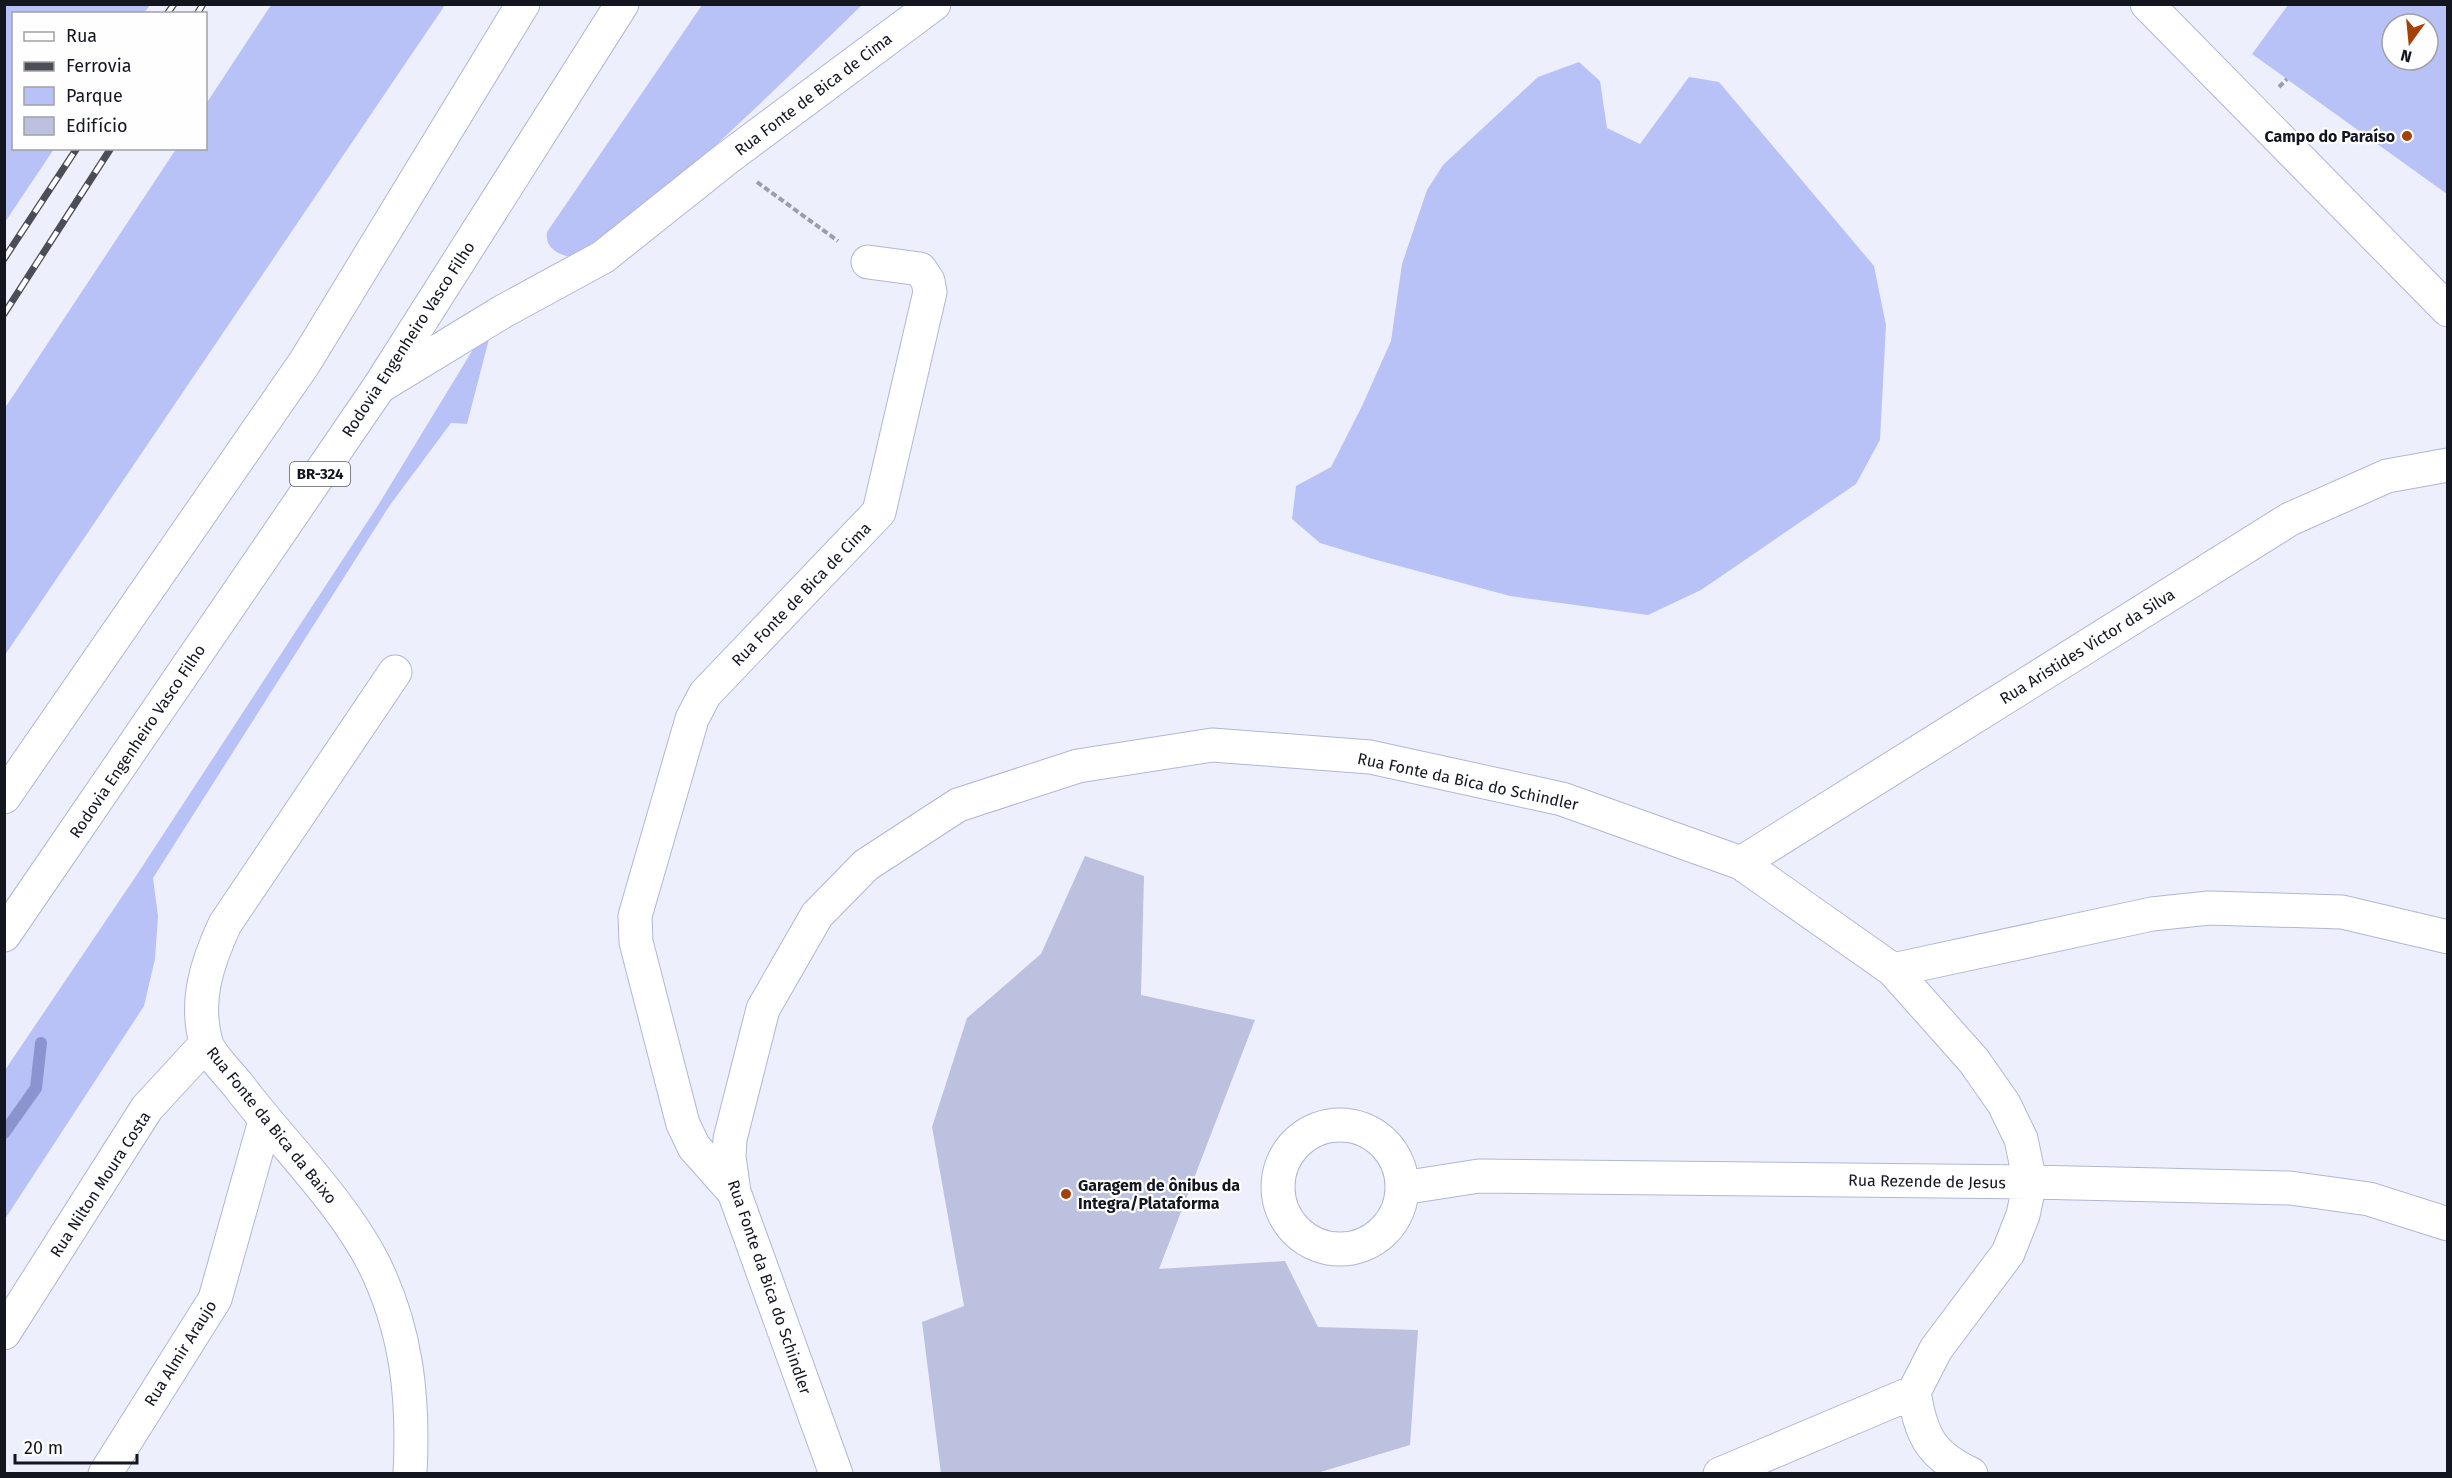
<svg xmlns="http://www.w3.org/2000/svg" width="2452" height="1478" viewBox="0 0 2452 1478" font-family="'Fira Sans',sans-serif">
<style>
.green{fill:#b9c2f7;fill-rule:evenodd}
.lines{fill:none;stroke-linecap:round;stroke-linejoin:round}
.stream{stroke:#8b94ce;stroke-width:12}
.building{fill:#bcc1df}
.street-casing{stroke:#b1b6d4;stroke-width:35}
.highway-casing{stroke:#b1b6d4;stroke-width:35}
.path{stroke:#9b9ea9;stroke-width:4;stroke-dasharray:6 3;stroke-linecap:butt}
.street{stroke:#fff;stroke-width:33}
.highway{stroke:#fff;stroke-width:33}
.rail-casing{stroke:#4b4d57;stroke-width:7}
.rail{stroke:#fefefe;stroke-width:4.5;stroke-dasharray:14;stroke-linecap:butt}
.poi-dot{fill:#a44107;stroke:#fefefe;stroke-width:2}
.labels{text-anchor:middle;stroke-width:4.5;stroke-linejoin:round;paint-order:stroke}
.shield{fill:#fefefe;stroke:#5a5b62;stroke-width:1.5}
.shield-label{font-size:15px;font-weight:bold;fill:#13151f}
.street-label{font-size:16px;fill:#13151f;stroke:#fefefe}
.poi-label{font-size:16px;font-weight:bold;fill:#13151f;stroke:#fefefe;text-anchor:end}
</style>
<rect width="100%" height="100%" fill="#edf0fc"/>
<path class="green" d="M4,5H150L144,13L14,14V148L54,149L5,222Z
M271,5H445L5,655V408L176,149L206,148V104Z
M702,5H862C800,65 739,126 673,183C641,210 608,241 569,257C556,253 545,248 547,232Z
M2288,5H2447V194L2252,54ZM2392,24H2428V60H2392Z
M1579,62L1600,81L1607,128L1640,144L1689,77L1719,82L1874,266L1886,325L1880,440L1856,484L1701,590L1648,615L1510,596L1373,559L1320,543L1292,519L1296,486L1331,467L1362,406L1391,341L1402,264L1427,190L1443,165L1538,77Z
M483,333L490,335L467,424L451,423L390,505L153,878L158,916L155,959L144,1006L5,1219V1070L138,873L377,507Z"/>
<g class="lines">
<path class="stream" d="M4,1133L36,1088L41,1043"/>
</g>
<path class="building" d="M1085,856L1144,876L1141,995L1255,1020L1159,1269L1285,1261L1318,1327L1418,1330L1410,1445L1314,1474H941L922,1322L964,1306L932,1127L967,1018L1041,954Z"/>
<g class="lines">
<g class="street-casing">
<path id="street" d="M2147,4L2448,310
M379,387L502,312L603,257L726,159L934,4
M395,672L225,924C208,961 194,1000 206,1042C209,1054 230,1075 238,1085C281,1142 341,1200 373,1262C407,1330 414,1398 410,1474
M1741,863L2290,519L2387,476L2448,465
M1893,970L2152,914L2209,908L2342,912L2448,937
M1278 1187a62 62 0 1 1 124 0a62 62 0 1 1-124 0Z
M1402,1188L1479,1176L2030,1182L2290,1188L2369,1199L2448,1224
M734,1192L694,1147L683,1124L636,942L635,916L692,719L705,694L879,512L930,292L928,281L920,269L868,262
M4,1333L147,1108L206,1044
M1914,1392C1921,1435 1930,1455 1971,1474
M105,1474L215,1299L265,1121
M836,1474L734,1192L729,1157L730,1139L763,1009L817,915L866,865L958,805L1078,766L1212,745L1370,757L1562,799L1741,863L1893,970L1974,1061L2004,1104L2021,1139L2030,1182L2023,1215L2008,1253L1936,1349L1914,1392L1720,1474"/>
</g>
<g class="highway-casing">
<path id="highway" d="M4,797L305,362L523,4
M4,935L379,387L622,4"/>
</g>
<path class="path" d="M2279,87L2287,79
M757,182L838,241"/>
<use href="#street" class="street"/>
<use href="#highway" class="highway"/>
<g class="rail-casing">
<path id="rail" d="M167,14L174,4
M197,14L203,4
M4,259L77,148
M4,314L111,148"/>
</g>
<use href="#rail" class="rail"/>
</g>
<g class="poi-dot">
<circle cx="2407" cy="136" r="6"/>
<circle cx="1066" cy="1194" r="6"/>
</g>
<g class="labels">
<rect class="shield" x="290" y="462" width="60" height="24" rx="4.5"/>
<g class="shield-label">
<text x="320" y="479">BR-324</text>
</g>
<g class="street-label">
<text transform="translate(813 94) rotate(-37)" y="6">Rua Fonte de Bica de Cima</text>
<text transform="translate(408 339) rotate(-57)" y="6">Rodovia Engenheiro Vasco Filho</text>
<text transform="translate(801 594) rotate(-46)" y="6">Rua Fonte de Bica de Cima</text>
<text transform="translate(2087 646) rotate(-32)" y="6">Rua Aristides Victor da Silva</text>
<text transform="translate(137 741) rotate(-56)" y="6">Rodovia Engenheiro Vasco Filho</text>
<text transform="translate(1468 781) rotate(12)" y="6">Rua Fonte da Bica do Schindler</text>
<text transform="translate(272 1125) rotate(51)" y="6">Rua Fonte da Bica da Baixo</text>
<text transform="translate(1927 1181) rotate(1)" y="6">Rua Rezende de Jesus</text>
<text transform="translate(100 1184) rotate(-57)" y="6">Rua Nilton Moura Costa</text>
<text transform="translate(770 1287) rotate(71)" y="6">Rua Fonte da Bica do Schindler</text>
<text transform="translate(180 1353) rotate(-58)" y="6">Rua Almir Araujo</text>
</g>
<g class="poi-label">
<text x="2395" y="142">Campo do Paraíso</text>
<text x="1078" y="1191" text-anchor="start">Garagem de ônibus da<tspan x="1078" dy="18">Integra/Plataforma</tspan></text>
</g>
</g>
<rect width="2452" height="1478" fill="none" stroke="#13151f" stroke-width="12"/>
<rect x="12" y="12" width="195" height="138" fill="#fefefe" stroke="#a0a1a5" stroke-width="1.5"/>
<rect x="24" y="32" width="30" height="9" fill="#ffffff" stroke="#a0a1a5" stroke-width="1.5"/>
<text x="66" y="42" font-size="18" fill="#13151f">Rua</text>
<rect x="24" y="62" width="30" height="9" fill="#4b4d57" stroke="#a0a1a5" stroke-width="1.5"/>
<text x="66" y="72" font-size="18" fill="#13151f">Ferrovia</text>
<rect x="24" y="87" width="30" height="18" fill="#b9c2f7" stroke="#a0a1a5" stroke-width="1.5"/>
<text x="66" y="102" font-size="18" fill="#13151f">Parque</text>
<rect x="24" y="117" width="30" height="18" fill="#bcc1df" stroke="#a0a1a5" stroke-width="1.5"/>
<text x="66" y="132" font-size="18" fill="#13151f">Edifício</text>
<g transform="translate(2410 42) rotate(195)"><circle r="28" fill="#fefefe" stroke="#a0a1a5" stroke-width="1.5"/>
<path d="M0-4.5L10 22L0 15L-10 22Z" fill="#a44107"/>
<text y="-9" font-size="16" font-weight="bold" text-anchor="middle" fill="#13151f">N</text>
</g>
<path d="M15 1454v9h122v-9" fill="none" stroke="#13151f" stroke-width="3"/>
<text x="24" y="1454" font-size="18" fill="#13151f" stroke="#fefefe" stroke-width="4.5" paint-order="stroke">20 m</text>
</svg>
